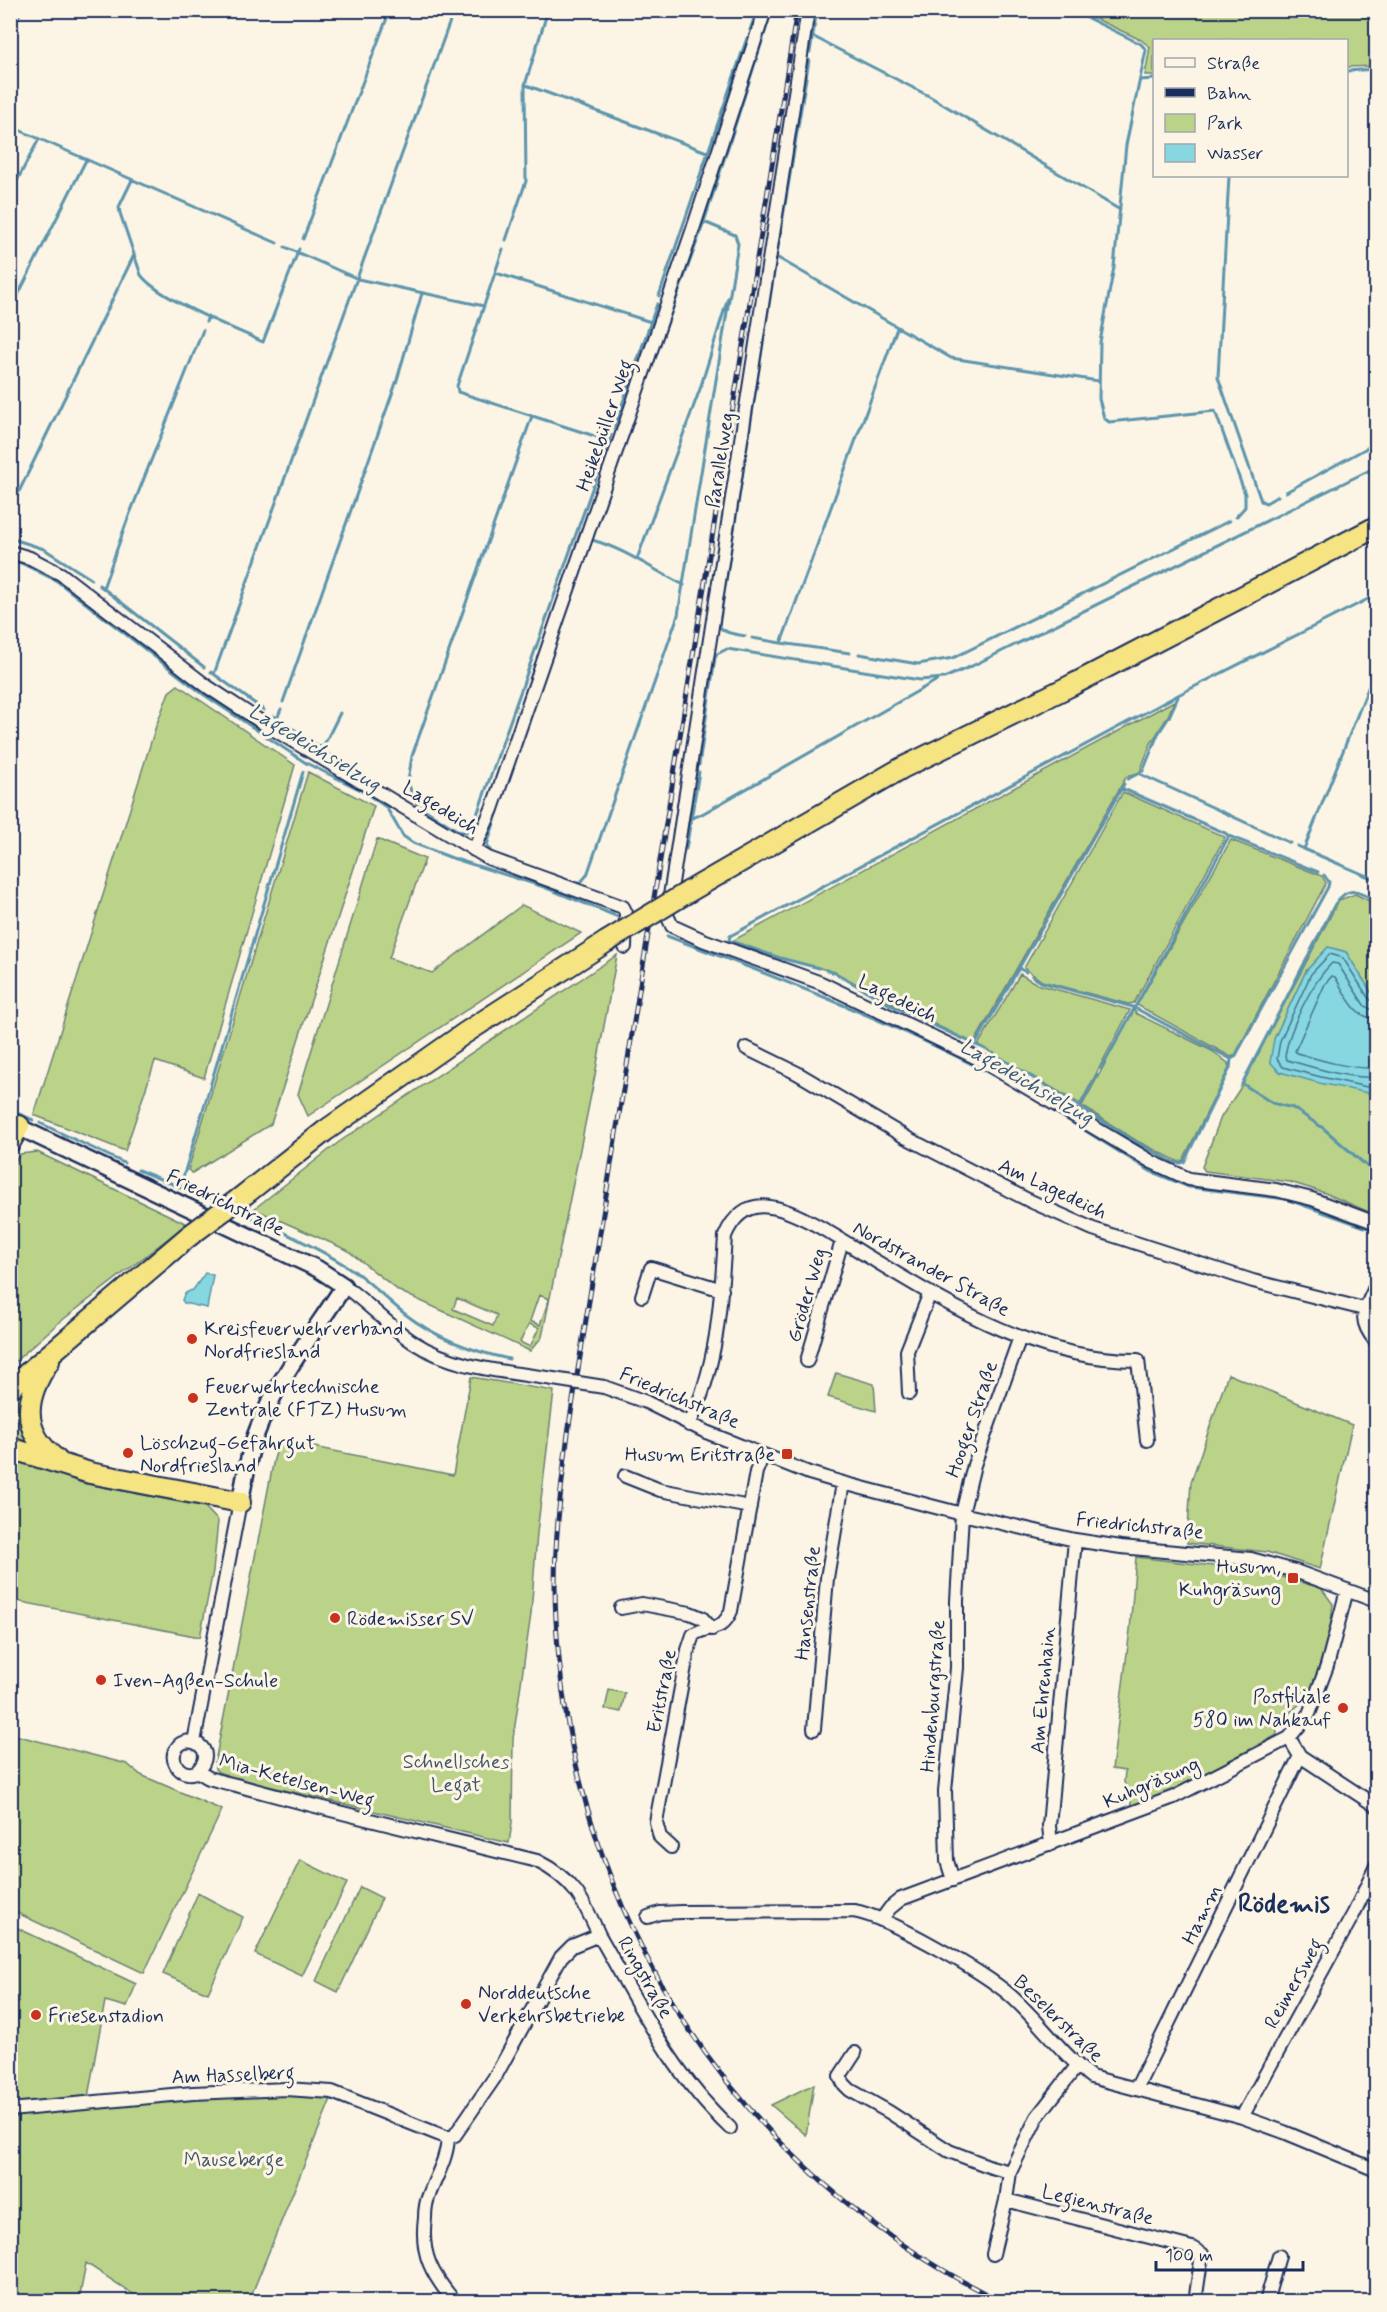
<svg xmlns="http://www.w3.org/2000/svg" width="1387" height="2312" viewBox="0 0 1387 2312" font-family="Mynerve,sans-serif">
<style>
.green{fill:#bbd389;stroke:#6b8174;stroke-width:1.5;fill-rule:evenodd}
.water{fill:#86d7e0;stroke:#5b94ac;stroke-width:1.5}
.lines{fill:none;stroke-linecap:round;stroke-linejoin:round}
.shore{stroke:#467292;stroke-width:1.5}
.stream{stroke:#5b94ac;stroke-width:3}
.minor-casing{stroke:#1b2f5e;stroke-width:16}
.tertiary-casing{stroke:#1b2f5e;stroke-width:20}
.trunk-casing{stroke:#1b2f5e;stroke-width:24}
.minor{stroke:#fcf5e5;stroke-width:12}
.tertiary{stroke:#fcf5e5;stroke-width:15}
.trunk{stroke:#f6e381;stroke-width:20}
.rail-casing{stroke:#1b2f5e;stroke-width:5}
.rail{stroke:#fcf5e5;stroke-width:3;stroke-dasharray:9;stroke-linecap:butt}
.minor-bridge-casing{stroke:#1b2f5e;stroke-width:16;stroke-linecap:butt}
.trunk-bridge-casing{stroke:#1b2f5e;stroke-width:24;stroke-linecap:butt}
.minor-bridge{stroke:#fcf5e5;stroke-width:12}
.trunk-bridge{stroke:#f6e381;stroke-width:20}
.poi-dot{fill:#c8321e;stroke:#fcf5e5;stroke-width:2}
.labels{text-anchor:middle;stroke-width:6;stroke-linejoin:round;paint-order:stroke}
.street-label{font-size:20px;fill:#1b2f5e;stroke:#fcf5e5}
.poi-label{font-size:20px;fill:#1b2f5e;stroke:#fcf5e5;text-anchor:start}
.park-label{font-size:20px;fill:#435869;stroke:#fcf5e5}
.water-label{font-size:21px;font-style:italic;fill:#36597e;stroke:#fcf5e5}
.district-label{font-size:26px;font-weight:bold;fill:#1b2f5e;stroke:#fcf5e5}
</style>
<rect width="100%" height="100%" fill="#fcf5e5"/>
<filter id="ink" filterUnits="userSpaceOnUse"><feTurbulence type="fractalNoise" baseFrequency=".0167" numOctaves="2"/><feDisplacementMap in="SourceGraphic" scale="12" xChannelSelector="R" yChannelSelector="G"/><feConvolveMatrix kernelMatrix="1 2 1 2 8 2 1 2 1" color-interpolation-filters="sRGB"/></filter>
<g filter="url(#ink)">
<path class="green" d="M1079,11H1376V66L1347,67L1346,40H1154V75H1145L1150,47L1141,40Z
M178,685L295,765L204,1078L155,1061L125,1151L34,1115L156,726L169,692Z
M1174,701L1168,716L1150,745L1140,772L1126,777L974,1043L904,1010L835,972L781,958L732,941Z
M308,772L374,806L271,1124L192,1173L188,1170Z
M1123,792L1225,837L1134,1003L1128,1004L1042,981L1024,968Z
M377,839L425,859L389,958L432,973L522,905L581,933L308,1116L298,1094Z
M1231,840L1322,876L1326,883L1235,1055L1231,1057L1137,1005Z
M1355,894L1376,904V1000L1346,952L1328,947L1306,971L1274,1039L1368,1093L1376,1090V1215L1325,1193L1290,1182L1205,1171L1202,1167L1221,1117L1239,1090L1339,900Z
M617,955L595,1075L542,1337L530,1351L399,1291L347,1250L254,1209L339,1142ZM539,1295L549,1299L540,1325L530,1321ZM457,1298L497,1315L493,1326L453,1309ZM529,1324L539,1328L530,1347L520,1342Z
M1020,974L1037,984L1130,1010L1080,1104L978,1045Z
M1134,1010L1137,1014L1212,1051L1228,1063L1229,1068L1183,1160L1179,1162L1137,1141L1082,1106Z
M37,1152L187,1224L56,1325L11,1365V1166L20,1154Z
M836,1373L874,1384L876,1411L828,1397Z
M1228,1374L1352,1425L1320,1569L1267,1552L1187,1543L1191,1482Z
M471,1377L554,1391L537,1533L531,1614L513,1739L512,1823L509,1843L239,1779L218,1772L215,1769V1762L274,1459L280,1440L453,1475Z
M30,1379L38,1452L11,1444V1397Z
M12,1457L82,1483L205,1507L218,1521L213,1571L200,1637L11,1600Z
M1136,1557L1265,1572L1321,1588L1333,1604L1330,1630L1311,1694L1276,1725L1277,1735L1172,1791L1132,1806L1124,1782L1125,1771L1112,1769L1130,1630Z
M609,1690L625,1693L621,1712L605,1709Z
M11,1734L127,1764L141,1775L222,1810L144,1973L11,1910Z
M300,1860L347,1883L302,1976L255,1954Z
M360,1887L382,1898L338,1992L316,1981Z
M198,1893L243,1917L208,1993L163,1974Z
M11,1925L136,1984L127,2007L105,2001L88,2097L11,2105Z
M814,2084L806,2135L771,2105Z
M193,2094H333L249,2301H134L136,2296L86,2263L79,2301L11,2302V2111Z"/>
<path class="water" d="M1328,947L1346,952L1376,1000V1090L1368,1093L1319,1083L1280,1072L1270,1062L1274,1039L1306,971Z
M205,1273L213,1275L207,1308L184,1303L182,1300C184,1293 186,1292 193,1290Z"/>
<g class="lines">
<path class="shore" d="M1376,1003L1369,999L1343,958L1330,954L1311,974L1280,1041L1277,1059L1283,1067L1321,1077L1367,1087L1376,1085
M1376,1010L1370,1009L1364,1005L1338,964L1332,963C1312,982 1289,1029 1285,1056L1287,1060C1316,1068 1347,1079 1376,1077
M1376,1019C1354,1018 1346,994 1335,977L1332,976L1325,984L1295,1051L1297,1053C1323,1061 1350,1069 1376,1068"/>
<path class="stream" d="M1071,10L1141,44L1146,50L1126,145L1114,267L1100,342L1099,399L1104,418L1109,422L1215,411L1245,494V507L1236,517
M750,30L757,10
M10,31L22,10
M814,37L929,96L1120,210
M810,52L817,10
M1346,71L1376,69
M1140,80L1154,79
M526,85L707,152
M10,126L277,243
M1229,176L1218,377L1261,501L1266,503L1278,496
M132,180L119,207L120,213L141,275C159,299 233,328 263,342L299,249
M10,194L39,139
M303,239L390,10
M506,240L526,181L525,85L548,10
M285,247L358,279L484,306
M503,249L457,386L458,392L610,441
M778,258L951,358L1098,381
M496,273L651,322
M659,296L747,38
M10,311L86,160
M206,322L208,316
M639,402L704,222L772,10
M614,428L657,304
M1376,461V462
M1286,492L1376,443
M10,510L134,255
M10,538L44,549L91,579
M592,540C625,549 653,570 684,585
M637,559L700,389L728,298
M10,561L21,563L57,581L203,694L306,763L361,790L386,807L403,836L413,843L452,858L544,887L621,918
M99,585L204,667
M103,588L127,521L203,330
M745,636C735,634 725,634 719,626L778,247L809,60
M752,638L781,643L897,328
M781,643L850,653
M859,654L918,664L953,658L1229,521
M211,672L264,710
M214,674L454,10
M283,702L397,380L422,293
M274,716L320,747L324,745L340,713
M277,719L281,709
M699,765L715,658L717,654L727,649L920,680L944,678L972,666L1376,467
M1140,774L1290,843
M1128,779L1143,771L1158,734L1169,717L1178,697
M506,787L608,493
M1121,788L1225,833L1229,836L1318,872
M412,795L408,781L412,756L532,416
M416,804L460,832L470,831L473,826L611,435
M692,818L702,814L939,679
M1297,846L1376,880
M686,849L699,772
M1304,849L1376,668
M496,855L491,852L487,845L498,811
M551,874L569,881
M577,883L581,882L587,875L678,615L738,244L735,235L704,222
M667,936C784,980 901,1025 1012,1085
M819,968L780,958L733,942L729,940L730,936L1178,695L1376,595
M1020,969L1026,972
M826,970L835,973L896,1008L985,1049
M1032,976L1041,982L1133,1007L1231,1059
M975,1045L1124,784
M993,1053L1136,1142L1173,1162L1180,1163L1184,1162L1230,1068L1231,1059L1235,1057L1328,887L1329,882L1324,875
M1101,1069L1229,836
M1242,1084L1335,904C1349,884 1358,892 1376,901
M1243,1084L1272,1103L1293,1108L1323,1128L1376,1174
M1020,1090L1150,1171L1189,1187L1286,1199L1376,1231
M1080,1106L1097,1075
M10,1110L33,1120
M40,1123L124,1163
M138,1170L185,1189
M180,1188L303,772
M210,1198L221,1203
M237,1211C275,1228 313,1245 348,1267C369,1280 385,1299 405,1314C436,1338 471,1351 509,1359"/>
<g class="minor-casing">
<path id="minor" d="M808,10L667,915L672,926L703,940L821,983L977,1058L1152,1162L1189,1179L1276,1190L1312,1199L1376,1223
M10,552L30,558L61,574L208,687L263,723L488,858L623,907L626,913L625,947
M474,850L492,809L693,229L765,10
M746,1048L797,1073L907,1138L1028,1200L1093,1229L1253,1281L1376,1312
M1376,1285C1365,1311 1356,1318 1376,1342
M344,1286C368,1303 389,1326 413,1342C453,1368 501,1371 547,1378
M642,1296L651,1268L722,1290
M807,1361L842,1241
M604,1387L646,1402L706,1432L809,1473L843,1483L962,1514L1075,1540L1121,1547L1251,1559L1295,1571L1376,1601
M909,1393L907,1351L930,1293
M689,1425C718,1365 721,1301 725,1236C733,1217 747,1203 770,1207C796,1210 840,1239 864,1254C947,1304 1036,1361 1138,1360L1147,1440
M625,1476L660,1490L750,1507
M621,1608L642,1604L690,1613L702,1618L712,1629
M814,1729L827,1578L843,1483
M1289,1738L1300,1756L1376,1806
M194,1742L240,1502
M196,1772C221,1750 187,1730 176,1749C170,1758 177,1772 188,1773C191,1774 194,1772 197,1772C201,1773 205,1776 209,1778C218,1781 227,1783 236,1785C336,1813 437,1836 537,1861C573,1879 583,1899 599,1935
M1051,1844L1049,1826L1075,1540
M671,1847L660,1837L656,1822L688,1650L693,1635C710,1623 720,1635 731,1611L756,1472L763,1455
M953,1880L947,1861L945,1791L957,1668V1601L962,1514L974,1465L1020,1337
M648,1917L660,1913L681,1912L854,1911C888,1917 984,1972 1011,1996C1039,2021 1061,2053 1091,2077L1242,2117L1284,2132L1376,2170
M881,1920L890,1908L901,1899L1174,1797L1289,1738L1309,1714L1327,1666L1347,1590
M855,2053L840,2076L844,2084L850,2090L889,2112L949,2151L991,2167L1010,2172
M1136,2089L1300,1756
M10,2110L193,2093L286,2089L332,2092L448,2138
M1242,2117L1354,1913L1376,1866
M448,2138L455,2135L495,2077L561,1957L572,1946L599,1935C638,2003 672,2074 730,2128
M448,2138C447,2159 436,2176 429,2195C426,2202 425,2210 425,2218C420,2254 432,2275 455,2302
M1006,2200L1192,2248L1202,2254L1195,2302
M993,2254L1006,2200L1010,2172L1037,2117L1077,2066
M1266,2302L1279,2256"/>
</g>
<g class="tertiary-casing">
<path id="tertiary" d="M10,1123L318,1269L344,1286C313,1334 276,1380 256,1434C248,1455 245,1479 240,1502"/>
</g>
<g class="trunk-casing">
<path id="trunk" d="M688,892L902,768L1072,685L1376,527
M10,1142L19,1126
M239,1199L325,1131L465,1033L606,942
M49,1361C24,1398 20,1431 57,1460
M10,1388L189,1236
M10,1448L90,1473L240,1502"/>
</g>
<use href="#minor" class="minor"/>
<use href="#tertiary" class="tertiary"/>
<use href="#trunk" class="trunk"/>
<g class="rail-casing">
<path id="rail" d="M797,10L570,1419C561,1485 552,1552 556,1620C572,1916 735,2171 1002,2302"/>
</g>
<use href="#rail" class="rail"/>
<g class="minor-bridge-casing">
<path id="minor-bridge" d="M547,1378L604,1387"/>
</g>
<g class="trunk-bridge-casing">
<path id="trunk-bridge" d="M606,942L688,892
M189,1236L239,1199"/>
</g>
<use href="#minor-bridge" class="minor-bridge"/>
<use href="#trunk-bridge" class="trunk-bridge"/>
</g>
</g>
<g class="poi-dot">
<circle cx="192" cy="1339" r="6"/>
<circle cx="193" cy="1398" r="6"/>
<circle cx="128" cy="1453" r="6"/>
<rect x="781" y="1448" width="12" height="12" rx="3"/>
<rect x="1287" y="1572" width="12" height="12" rx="3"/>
<circle cx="335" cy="1618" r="6"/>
<circle cx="101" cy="1680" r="6"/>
<circle cx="1343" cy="1708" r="6"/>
<circle cx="466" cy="2004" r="6"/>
<circle cx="36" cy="2015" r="6"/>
</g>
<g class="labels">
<g class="street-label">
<text transform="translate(604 425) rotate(-71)" y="7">Heikebüller Weg</text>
<text transform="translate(719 460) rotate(-81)" y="7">Parallelweg</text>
<text transform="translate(441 807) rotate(31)" y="7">Lagedeich</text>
<text transform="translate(898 998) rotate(26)" y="7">Lagedeich</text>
<text transform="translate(1053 1188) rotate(25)" y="7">Am Lagedeich</text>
<text transform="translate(226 1202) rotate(26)" y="7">Friedrichstraße</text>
<text transform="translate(932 1268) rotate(29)" y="7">Nordstrander Straße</text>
<text transform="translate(806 1295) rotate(-74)" y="7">Gröder Weg</text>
<text transform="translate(680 1397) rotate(23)" y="7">Friedrichstraße</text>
<text transform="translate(971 1419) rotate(-71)" y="7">Hooger Straße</text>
<text transform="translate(1140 1525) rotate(6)" y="7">Friedrichstraße</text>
<text transform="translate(807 1603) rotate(-84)" y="7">Hansenstraße</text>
<text transform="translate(1042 1690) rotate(-85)" y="7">Am Ehrenhain</text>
<text transform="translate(661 1691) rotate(-79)" y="7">Eritstraße</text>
<text transform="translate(932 1696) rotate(-86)" y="7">Hindenburgstraße</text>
<text transform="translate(297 1780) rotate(15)" y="7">Mia-Ketelsen-Weg</text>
<text transform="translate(1151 1782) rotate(-23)" y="7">Kuhgräsung</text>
<text transform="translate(1201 1914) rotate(-64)" y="7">Hamm</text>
<text transform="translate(646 1977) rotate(60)" y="7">Ringstraße</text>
<text transform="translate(1293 1983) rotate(-61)" y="7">Reimersweg</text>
<text transform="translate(1059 2018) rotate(44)" y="7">Beselerstraße</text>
<text transform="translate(233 2074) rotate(-2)" y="7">Am Hasselberg</text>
<text transform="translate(1098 2204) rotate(14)" y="7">Legienstraße</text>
</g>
<g class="poi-label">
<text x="204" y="1335">Kreisfeuerwehrverband<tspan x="204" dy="23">Nordfriesland</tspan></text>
<text x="205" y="1393">Feuerwehrtechnische<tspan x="205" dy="23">Zentrale (FTZ) Husum</tspan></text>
<text x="140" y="1449">Löschzug-Gefahrgut<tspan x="140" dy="23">Nordfriesland</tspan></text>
<text x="775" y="1461" text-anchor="end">Husum Eritstraße</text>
<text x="1281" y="1573" text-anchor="end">Husum,<tspan x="1281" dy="23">Kuhgräsung</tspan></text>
<text x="347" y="1625">Rödemisser SV</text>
<text x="113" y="1687">Iven-Agßen-Schule</text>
<text x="1331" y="1703" text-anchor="end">Postfiliale<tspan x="1331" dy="23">580 im Nahkauf</tspan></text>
<text x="478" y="1999">Norddeutsche<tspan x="478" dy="23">Verkehrsbetriebe</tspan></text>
<text x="48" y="2022">Friesenstadion</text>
</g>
<g class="park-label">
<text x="456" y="1768">Schnellsches<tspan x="456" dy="23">Legat</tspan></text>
<text x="234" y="2166">Mauseberge</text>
</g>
<g class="water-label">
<text transform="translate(315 747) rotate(31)" y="7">Lagedeichsielzug</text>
<text transform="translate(1027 1081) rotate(30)" y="7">Lagedeichsielzug</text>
</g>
<g class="district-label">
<text x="1284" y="1912">Rödemis</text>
</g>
</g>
<rect width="1387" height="2312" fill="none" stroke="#fcf5e5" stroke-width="36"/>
<rect x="18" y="18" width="1351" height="2276" fill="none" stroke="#1b2f5e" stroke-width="2" filter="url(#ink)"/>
<rect x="1153" y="39" width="195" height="138" fill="#fcf5e5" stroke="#a2a6af" stroke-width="1.5"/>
<rect x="1165" y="58" width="30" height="9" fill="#fcf5e5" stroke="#a2a6af" stroke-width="1.5"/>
<text x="1207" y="69" font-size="18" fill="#1b2f5e">Straße</text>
<rect x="1165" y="88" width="30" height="9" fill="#1b2f5e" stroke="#a2a6af" stroke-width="1.5"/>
<text x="1207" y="99" font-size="18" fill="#1b2f5e">Bahn</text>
<rect x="1165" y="114" width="30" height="18" fill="#bbd389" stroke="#a2a6af" stroke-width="1.5"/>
<text x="1207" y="129" font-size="18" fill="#1b2f5e">Park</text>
<rect x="1165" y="144" width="30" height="18" fill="#86d7e0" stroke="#a2a6af" stroke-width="1.5"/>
<text x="1207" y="159" font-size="18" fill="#1b2f5e">Wasser</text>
<path d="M1156 2261v9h147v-9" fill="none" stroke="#1b2f5e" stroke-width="3"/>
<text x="1165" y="2261" font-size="18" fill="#1b2f5e" stroke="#fcf5e5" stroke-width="4.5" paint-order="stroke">100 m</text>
</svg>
